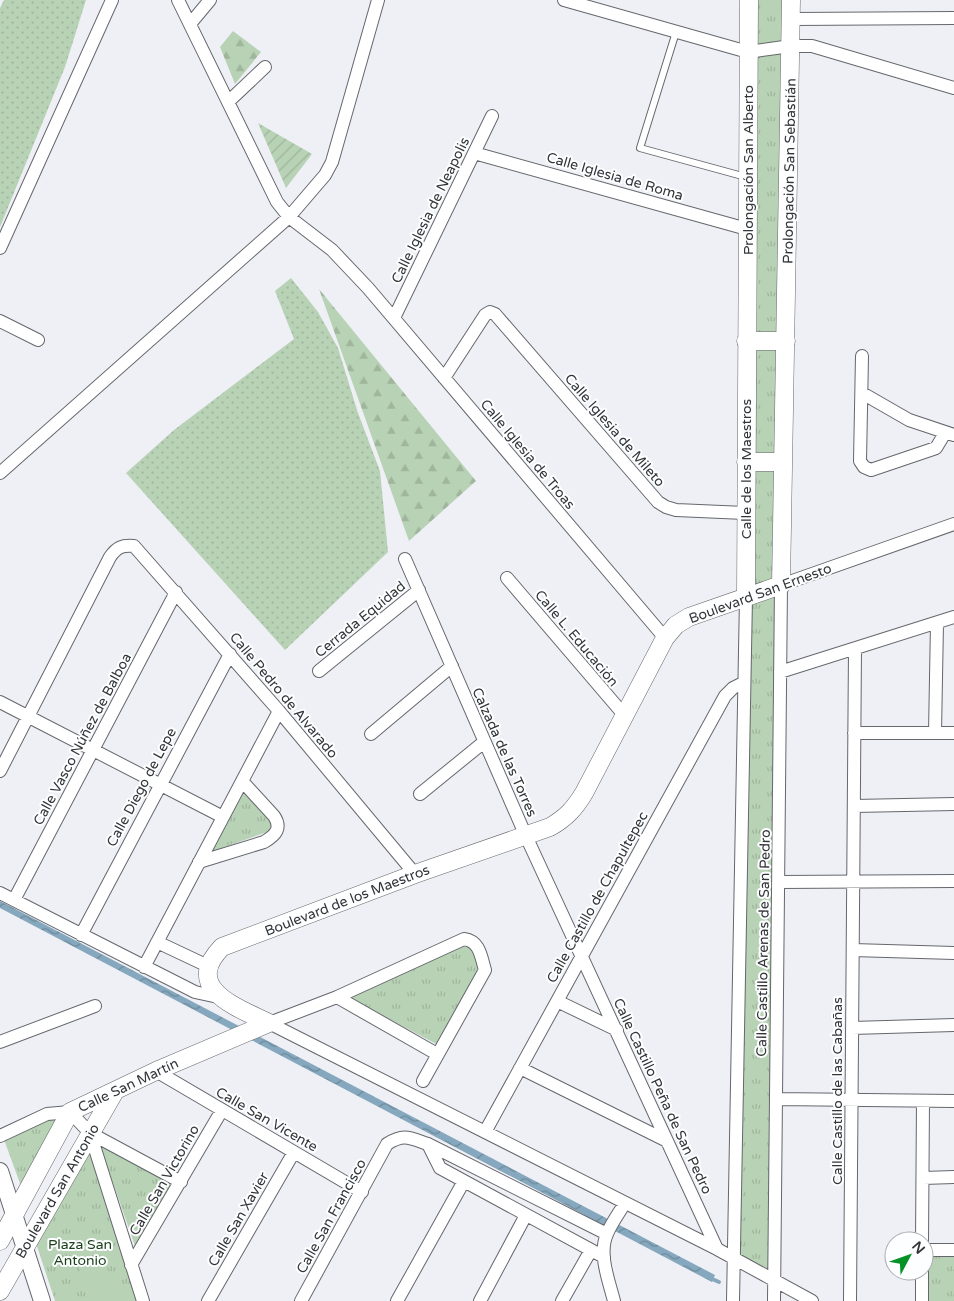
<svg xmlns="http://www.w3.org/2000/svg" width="954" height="1301" viewBox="0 0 954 1301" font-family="'Varela Round',sans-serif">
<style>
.grass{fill:url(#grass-dots)}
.forest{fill:url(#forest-firs)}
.park{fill:url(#park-tufts)}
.garden{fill:url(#garden-furrows)}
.pitch{fill:#b8d2b5}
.water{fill:url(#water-waves)}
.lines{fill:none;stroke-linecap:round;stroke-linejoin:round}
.stream{stroke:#85a8be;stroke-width:4}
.service-casing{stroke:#65676c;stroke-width:8}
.minor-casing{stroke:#65676c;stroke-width:14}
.tertiary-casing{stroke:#65676c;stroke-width:18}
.secondary-casing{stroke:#65676c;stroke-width:19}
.service{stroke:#fff;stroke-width:6}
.minor{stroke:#fff;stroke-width:12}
.tertiary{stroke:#fff;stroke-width:16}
.secondary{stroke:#fff;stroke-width:18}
.labels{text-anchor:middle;stroke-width:4;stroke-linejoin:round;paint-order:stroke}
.street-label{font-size:14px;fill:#343537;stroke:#fdfeff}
.park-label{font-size:14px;fill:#1b4119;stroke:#fdfeff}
</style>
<defs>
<pattern id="grass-dots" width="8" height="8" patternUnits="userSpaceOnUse" patternTransform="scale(1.25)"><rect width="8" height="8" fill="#b8d2b5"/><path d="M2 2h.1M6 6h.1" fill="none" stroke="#9fb59c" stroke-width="1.8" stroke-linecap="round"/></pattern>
<pattern id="forest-firs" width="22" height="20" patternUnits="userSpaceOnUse" patternTransform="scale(1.25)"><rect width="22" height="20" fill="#b8d2b5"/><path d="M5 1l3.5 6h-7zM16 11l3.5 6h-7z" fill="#9fb59c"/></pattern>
<pattern id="park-tufts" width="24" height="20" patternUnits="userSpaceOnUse" patternTransform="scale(1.25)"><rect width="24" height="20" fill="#b8d2b5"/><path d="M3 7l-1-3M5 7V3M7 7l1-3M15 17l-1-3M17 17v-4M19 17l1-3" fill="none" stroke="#9fb59c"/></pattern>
<pattern id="garden-furrows" width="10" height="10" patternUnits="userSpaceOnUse" patternTransform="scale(1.25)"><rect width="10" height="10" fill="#b8d2b5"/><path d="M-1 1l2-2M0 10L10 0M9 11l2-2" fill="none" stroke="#9fb59c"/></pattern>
<pattern id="water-waves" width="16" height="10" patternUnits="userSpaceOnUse" patternTransform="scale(1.25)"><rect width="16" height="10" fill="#85a8be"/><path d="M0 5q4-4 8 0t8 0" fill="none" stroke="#6e8a9b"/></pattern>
</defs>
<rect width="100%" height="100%" fill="#eef0f6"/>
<path class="grass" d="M4,0H86L65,67L0,227V8Z
M291,278L318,312L338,348L358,413L380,471L388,552L285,650L126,473L174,430L294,339L275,291Z"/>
<path class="forest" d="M233,31L261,52L235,84L220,47Z
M319,289L476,481L409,541Z"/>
<path class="park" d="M752,0H786L772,1277L736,1258Z
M244,792L272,824L270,831L210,852Z
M464,943L470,944L480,970L438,1045L346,996Z
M62,1116L21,1186L3,1137L47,1117Z
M98,1140L176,1183L138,1246H135Z
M90,1149L137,1301H55L36,1243Z
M924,1251H954V1301H922Z"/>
<path class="garden" d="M258,123L312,154L286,188Z"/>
<path class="pitch" d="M104,1259L119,1301H90L79,1267Z"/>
<path class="water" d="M0,901L715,1275L712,1282L0,908Z"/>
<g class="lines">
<path class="stream" d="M710,1278L719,1282"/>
<g class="service-casing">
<path id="service" d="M676,32L640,148L746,177"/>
</g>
<g class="minor-casing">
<path id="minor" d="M178,0L277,202L289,217L332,250L368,288L665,638
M564,0L748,52L791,46H812L954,88
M791,19L954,18
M190,24L210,0
M228,102L265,67
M474,153L747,229
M0,248L112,0
M394,318L492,116
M0,321L38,340
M862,356L860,461L864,467L871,470L936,448L945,433
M444,378L485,315L490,312L495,314L658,502L666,507L676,510L745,513
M862,393L909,420L954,435
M0,473L289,217L325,175L332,162L378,0
M405,559L525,834L717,1249
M507,578L625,716
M319,671L419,590
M780,672L954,617
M0,702L223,817
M854,733H954
M935,733L937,623
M371,734L452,666
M0,771L110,557C117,547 122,545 134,546L279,711L415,874
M420,794L484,742
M854,806L954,804
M199,862L264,842C276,835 282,828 274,816L242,781
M778,882L954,881
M0,893L195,992L218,997
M14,900L176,592
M81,935L230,654
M157,942L210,967
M853,950L954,953
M144,967L279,711
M337,997L437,1054
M557,1001L617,1030
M269,1023L717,1249L812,1301
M269,1023L337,997L464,939C480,941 481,957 485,970L423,1081
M852,1028L954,1025
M0,1042L95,1006
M520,1068L667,1141
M156,1071L362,1192
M776,1099L954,1101
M485,1132L725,696L733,688L743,683
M90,1133L143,1301
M0,1136L47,1114L70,1112L90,1133L181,1182
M428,1144L440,1168L604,1257
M923,1178L954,1177
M922,1241L923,1101
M924,1250H954
M131,1265L222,1110
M208,1301L294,1152
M301,1301L387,1144C404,1133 410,1138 428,1144L607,1234
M397,1301L464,1181
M480,1301L526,1215
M562,1301L591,1250
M614,1301C609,1281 598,1254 607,1234C611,1224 619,1213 625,1203
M733,1301L746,597
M774,1301L781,585L954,524
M850,1301L855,649
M922,1301V1271"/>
</g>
<g class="tertiary-casing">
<path id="tertiary" d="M0,1171L42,1301"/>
</g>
<g class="secondary-casing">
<path id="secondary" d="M746,341H786
M746,462H783
M746,597L749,0
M269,1023C239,1008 181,989 222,947L415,874L550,827C566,818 575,808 584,793L665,638L676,625L689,617L781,585L791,0
M0,1241L70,1112L156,1071L269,1023
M0,1291L115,1091"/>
</g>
<use href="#service" class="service"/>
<use href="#minor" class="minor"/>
<use href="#tertiary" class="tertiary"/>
<use href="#secondary" class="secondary"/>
</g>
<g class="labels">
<g class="street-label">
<text transform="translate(748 170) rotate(-90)" y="5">Prolongación San Alberto</text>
<text transform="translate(789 171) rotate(-89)" y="5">Prolongación San Sebastián</text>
<text transform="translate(615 176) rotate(16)" y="5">Calle Iglesia de Roma</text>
<text transform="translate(430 210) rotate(-64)" y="5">Calle Iglesia de Neapolis</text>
<text transform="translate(615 430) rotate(49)" y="5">Calle Iglesia de Mileto</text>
<text transform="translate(528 454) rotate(50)" y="5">Calle Iglesia de Troas</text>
<text transform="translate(746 469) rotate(-90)" y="5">Calle de los Maestros</text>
<text transform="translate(760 593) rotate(-20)" y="5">Boulevard San Ernesto</text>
<text transform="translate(360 619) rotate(-39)" y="5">Cerrada Equidad</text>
<text transform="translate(577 638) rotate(50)" y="5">Calle L. Educación</text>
<text transform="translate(284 695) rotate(50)" y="5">Calle Pedro de Alvarado</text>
<text transform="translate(82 739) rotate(-62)" y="5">Calle Vasco Núñez de Balboa</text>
<text transform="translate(505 752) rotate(66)" y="5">Calzada de las Torres</text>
<text transform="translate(141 787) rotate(-62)" y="5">Calle Diego de Lepe</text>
<text transform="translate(597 897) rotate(-61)" y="5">Calle Castillo de Chapultepec</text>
<text transform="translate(347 900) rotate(-21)" y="5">Boulevard de los Maestros</text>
<text transform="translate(763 943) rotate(-89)" y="5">Calle Castillo Arenas de San Pedro</text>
<text transform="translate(128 1085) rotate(-25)" y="5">Calle San Martín</text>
<text transform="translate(837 1091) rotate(-90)" y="5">Calle Castillo de las Cabañas</text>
<text transform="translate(663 1096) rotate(65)" y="5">Calle Castillo Peña de San Pedro</text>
<text transform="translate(267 1119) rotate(30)" y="5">Calle San Vicente</text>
<text transform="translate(164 1180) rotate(-60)" y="5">Calle San Victorino</text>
<text transform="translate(57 1191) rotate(-60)" y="5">Boulevard San Antonio</text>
<text transform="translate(331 1216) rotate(-61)" y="5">Calle San Francisco</text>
<text transform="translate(238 1219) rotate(-60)" y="5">Calle San Xavier</text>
</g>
<g class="park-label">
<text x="80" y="1249">Plaza San<tspan x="80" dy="16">Antonio</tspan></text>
</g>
</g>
<g transform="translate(909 1256) rotate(49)"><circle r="24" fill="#fdfeff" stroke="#adaeaf"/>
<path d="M0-4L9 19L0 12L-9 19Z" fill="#049227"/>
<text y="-8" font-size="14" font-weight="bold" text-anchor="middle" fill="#343537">N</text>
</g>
</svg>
